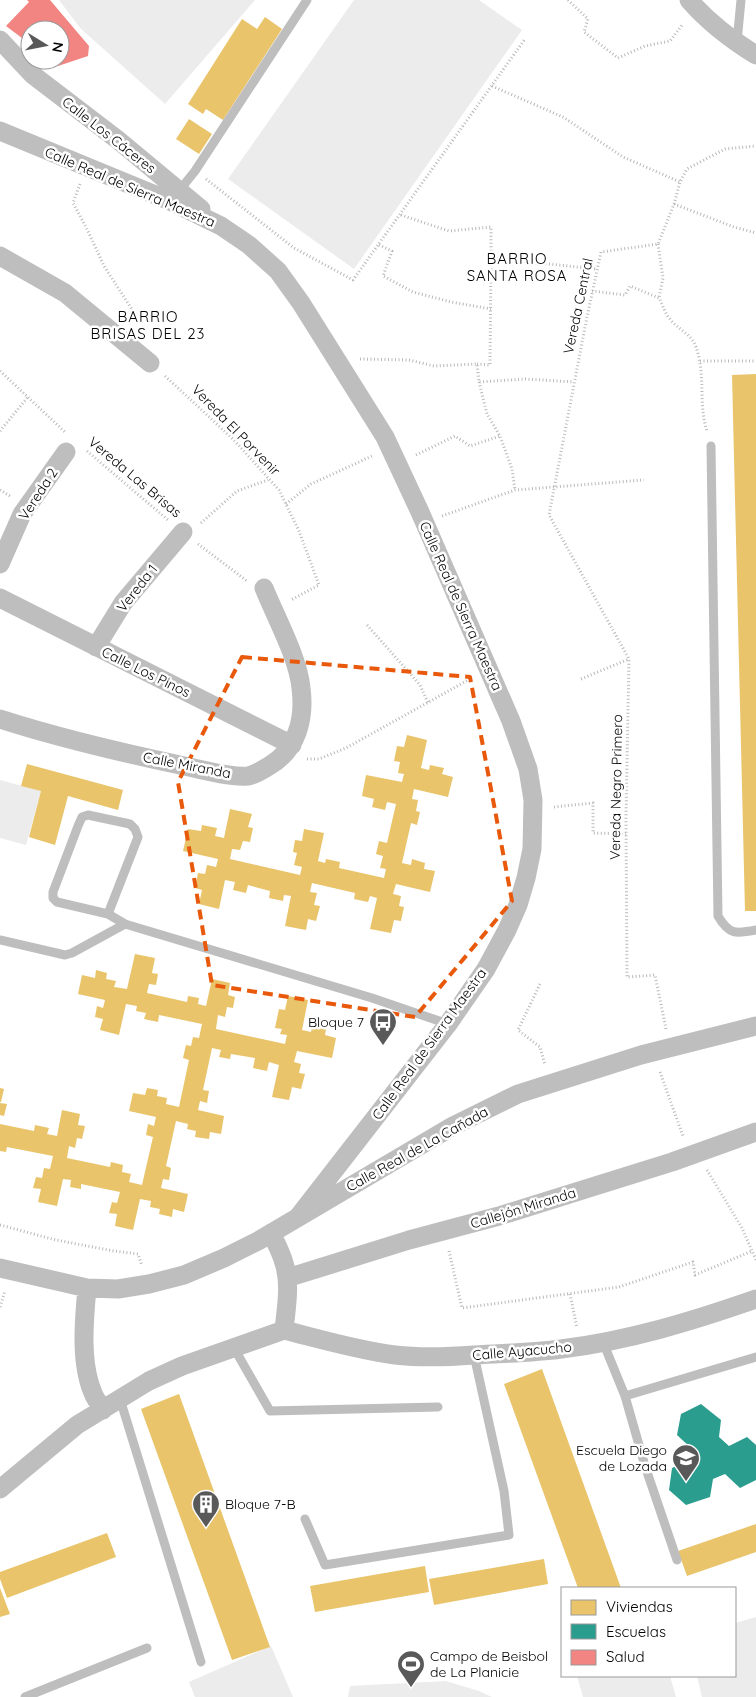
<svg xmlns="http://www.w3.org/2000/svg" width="756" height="1697" viewBox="0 0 756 1697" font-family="Quicksand,sans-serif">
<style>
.green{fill:#ececec}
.homes{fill:#e9c46a}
.schools{fill:#2a9d8f}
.health{fill:#f28482}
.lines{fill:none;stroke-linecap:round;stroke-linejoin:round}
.path{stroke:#b9b9b9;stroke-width:3;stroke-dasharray:1 2.5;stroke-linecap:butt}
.lane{stroke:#bebebe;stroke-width:9}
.street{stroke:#bebebe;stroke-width:19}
.marked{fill:none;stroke:#e8590c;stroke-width:4;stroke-dasharray:10 6;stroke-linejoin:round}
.labels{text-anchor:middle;stroke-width:5;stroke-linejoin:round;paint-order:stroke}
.street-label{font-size:14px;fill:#000;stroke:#fff}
.poi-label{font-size:14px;fill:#000;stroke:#fff;text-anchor:end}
.neighbourhood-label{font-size:15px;letter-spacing:1px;fill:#000;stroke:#fff}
</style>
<rect width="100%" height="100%" fill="#fff"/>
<path class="green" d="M59,0H255L165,104L80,28Z
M354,0H479L522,30L354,269L228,179Z
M0,780L41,791L26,845L0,838Z
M756,1617V1697H702L697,1676H735V1623Z
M271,1646L293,1697H195L189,1682Z
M577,1676H670L676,1697H583Z
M446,1681L479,1691L492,1697H348L350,1686Z"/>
<path class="homes" d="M265,17L282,29L223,120L206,109L203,114L188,104L242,19L257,29Z
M189,119L212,134L199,154L176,139Z
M756,374V911H745L732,375Z
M407,735L427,740L421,768L429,770L430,765L444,768L442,774L453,777L448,797L414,789L412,799L418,800L416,811L420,812L417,825L411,823L402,863L411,865L412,859L425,863L424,869L435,871L430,892L396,884L393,894L401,896L399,906L404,907L401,921L394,920L391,933L370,929L377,898L370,896L368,902L354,899L355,893L312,883L310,892L317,893L314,905L320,906L316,921L308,919L306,930L285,926L291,896L284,895L283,901L269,898L270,891L248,885L246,893L233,890L235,882L225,880L219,909L199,904L202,890L195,888L198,873L205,874L207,865L216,867L218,859L183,851L188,829L201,831L202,825L217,828L215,836L224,838L230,809L252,814L248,827L253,828L250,842L243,841L240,850L232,849L230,859L300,875L302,867L294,865L297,853L293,852L295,840L302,841L304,829L324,833L318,861L325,863L326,859L340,862L339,868L384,878L386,869L380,868L383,856L376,854L379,841L387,843L396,804L387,802L385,810L372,807L374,799L362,796L366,775L402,782L404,774L398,773L400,762L394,761L397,746L404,747Z
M27,764L123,790L118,810L68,796L55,845L29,837L41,791L21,786Z
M135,954L155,958L152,973L158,974L156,985L149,984L147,993L187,1002L188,996L199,998L198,1004L206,1006L212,979L230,983L228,995L235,997L233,1008L227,1007L225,1017L218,1015L216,1029L285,1044L287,1035L280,1034L282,1029L275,1028L279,1009L285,1010L288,996L308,1000L302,1030L311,1032L312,1026L326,1029L325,1035L336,1038L332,1058L297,1051L294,1062L301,1064L299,1073L305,1074L301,1089L292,1087L289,1100L272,1097L279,1065L269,1062L267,1071L253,1068L255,1058L231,1054L230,1059L219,1057L221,1050L212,1048L203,1090L209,1091L207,1103L200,1101L198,1110L224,1116L221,1134L210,1132L209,1139L195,1137L196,1131L187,1129L188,1124L176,1121L166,1166L171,1168L169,1180L163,1179L161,1188L188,1194L184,1212L173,1209L172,1217L159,1214L160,1209L150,1207L151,1201L140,1199L133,1230L115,1226L117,1214L109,1213L112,1202L117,1203L120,1192L81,1184V1189L70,1187L71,1180L63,1179L57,1206L38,1202L41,1189L33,1188L36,1177L42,1178L44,1168L50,1169L53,1156L7,1147L6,1152L0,1151V1124L34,1131L35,1125L49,1128L47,1134L57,1136L62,1110L80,1114L78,1125L85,1126L82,1139L77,1138L75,1148L69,1146L67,1158L110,1167L111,1162L123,1165L122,1172L131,1174L129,1182L142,1185L153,1137L146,1135L148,1124L154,1126L156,1117L129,1111L133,1093L145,1095L147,1088L158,1090L157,1096L167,1098L166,1104L179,1107L189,1060L183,1058L186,1045L191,1046L193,1037L199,1038L202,1024L159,1015L158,1022L144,1019L146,1013L136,1011L137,1006L126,1004L119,1035L100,1030L103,1019L95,1017L97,1006L103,1008L105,1000L78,994L82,975L95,978L96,970L107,973L106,979L116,981L114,987L127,989Z
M0,1088L4,1089L1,1102H0Z
M0,1103L7,1104L4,1116L0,1115Z
M542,1369L621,1588H578L504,1384Z
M179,1394L270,1647L232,1660L141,1409Z
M756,1524V1552L687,1576L678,1551Z
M107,1533L116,1557L7,1598L0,1579V1572Z
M544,1559L548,1584L434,1605L429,1579Z
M425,1566L429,1592L315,1612L310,1586Z
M0,1588L10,1614L0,1617Z"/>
<path class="schools" d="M701,1404L721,1420L719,1437L729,1446L747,1437L756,1445V1480L740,1488L725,1474L713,1479L710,1497L686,1505L669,1490L672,1468L690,1460L691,1455V1448L677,1435L681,1414Z"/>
<path class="health" d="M27,0H50L89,46L88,56L58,66L50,60H60V30H30V44L6,26L29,2Z"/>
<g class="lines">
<path class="path" d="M568,0L588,19L584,32L618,58L645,46L670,41L683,24
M492,86L563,117L623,157L680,182
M206,179L294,248L353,280L525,39
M80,184L73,203L86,227L104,266L133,311L126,318
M674,204L734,227L756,233
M401,215L449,231L491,227V258L597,269
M658,244L663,278L659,298
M379,245L392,251L383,276L413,292L451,302L491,309
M592,291L625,295L630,286L659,298C663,305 665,314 670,319C678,330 691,333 696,347C706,375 698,404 707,431
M360,359L409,360L434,366L477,364L479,382L526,379L574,382
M700,361H756
M477,364L490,365L491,258
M0,371L65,432
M165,376L234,440L279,490L299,531L319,585L291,600
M479,382L487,414L500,436L512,469L515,490
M0,431L28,397
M87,451L168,520
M416,455L455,436L470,446L500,436
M0,490L10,496
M286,504L311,484L372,456
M442,516L515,490L644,480
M201,523L237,491L268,480
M198,544L247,581
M367,625L420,685L428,703
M581,679L629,659
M307,759H319L346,748L470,679
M554,807L593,803V833L626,834
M540,984L518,1030L540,1047L545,1065
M666,1029L655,975L627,977L626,816L629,659L549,515L586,322L601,252L658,244L674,204L680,182L687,169L725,149L756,146
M660,1072L683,1136
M707,1170L742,1228L756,1260
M0,1225L56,1240L114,1251L138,1254L142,1266
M449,1251L462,1308L619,1287L693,1262L695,1275L752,1251
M570,1294L577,1328
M0,1307L5,1291"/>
<path class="lane" d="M737,42L741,0
M179,191L195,171L307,0
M711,446L718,916C729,935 736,934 756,930
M108,914L138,837L135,829L130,824L88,815L82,817L78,826L53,892V898L57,902L108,914L125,924
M0,940L65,955L72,953L125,924L372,998L448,1024
M603,1342L625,1396L645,1466L677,1560
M234,1348L270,1411L438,1407
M625,1396L756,1357
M120,1399L201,1662
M305,1519L325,1565L509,1535L504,1491L474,1355
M25,1697L147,1648"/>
<path class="street" d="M689,0C709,23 730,39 756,55
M0,40L33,75L118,140L201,209
M0,131L170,201L221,226L249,245L278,271L301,303L385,437L420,512L511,721L528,769L533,800L532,849L526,878L518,905L507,930L486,969L448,1024L298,1217
M0,256L65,293L150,363
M0,564L22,514L66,452
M0,598L292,745
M96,647L123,603L183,532
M0,719C59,738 119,752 180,765C198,769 231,778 248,776C255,775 262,770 269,766C297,750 305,719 301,688C298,657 276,618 264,588
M271,1233C276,1243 281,1252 284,1263C291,1284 286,1309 284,1330
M0,1268L87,1288L118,1289L149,1284L184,1275L224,1258L258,1241L453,1126L518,1094L641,1055L756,1026
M287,1278L409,1240L499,1216L672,1162L756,1132
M87,1288C84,1320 80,1363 93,1393C95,1399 100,1404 103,1410
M284,1330C320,1339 357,1350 395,1355C421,1358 448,1357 474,1355C504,1353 532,1353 561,1349C628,1341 693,1321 756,1299
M0,1489L77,1425L149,1381L182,1366L284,1330"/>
</g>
<path class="marked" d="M242,657L470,677L512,901L415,1017L212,985L178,782Z"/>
<defs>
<g id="bus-pin" transform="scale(1.4375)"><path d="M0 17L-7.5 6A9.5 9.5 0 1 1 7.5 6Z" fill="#595959" stroke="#fff"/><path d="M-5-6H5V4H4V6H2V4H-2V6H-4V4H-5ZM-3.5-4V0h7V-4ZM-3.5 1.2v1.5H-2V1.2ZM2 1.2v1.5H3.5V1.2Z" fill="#fff"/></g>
<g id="school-pin" transform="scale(1.4375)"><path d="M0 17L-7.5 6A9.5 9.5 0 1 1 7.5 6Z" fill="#595959" stroke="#fff"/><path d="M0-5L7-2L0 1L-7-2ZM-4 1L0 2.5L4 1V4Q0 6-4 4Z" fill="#fff"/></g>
<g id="building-pin" transform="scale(1.4375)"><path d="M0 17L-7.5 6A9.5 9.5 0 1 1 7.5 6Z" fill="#595959" stroke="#fff"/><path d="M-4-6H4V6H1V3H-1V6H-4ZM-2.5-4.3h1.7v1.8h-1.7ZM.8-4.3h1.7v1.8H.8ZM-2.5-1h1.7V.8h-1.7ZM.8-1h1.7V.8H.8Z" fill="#fff"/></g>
<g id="stadium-pin" transform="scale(1.4375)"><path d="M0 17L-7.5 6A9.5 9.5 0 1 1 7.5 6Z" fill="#595959" stroke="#fff"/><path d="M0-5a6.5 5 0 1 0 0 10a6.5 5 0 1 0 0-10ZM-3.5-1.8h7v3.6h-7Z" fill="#fff"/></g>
</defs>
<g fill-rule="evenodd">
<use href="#bus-pin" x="383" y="1022"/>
<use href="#school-pin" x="686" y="1458"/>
<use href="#building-pin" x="206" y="1504"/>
<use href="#stadium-pin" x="411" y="1664"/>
</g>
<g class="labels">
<g class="street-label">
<text transform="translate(109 135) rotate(38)" y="5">Calle Los Cáceres</text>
<text transform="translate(130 187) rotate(23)" y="5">Calle Real de Sierra Maestra</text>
<text transform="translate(578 306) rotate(-78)" y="5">Vereda Central</text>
<text transform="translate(236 430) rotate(46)" y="5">Vereda El Porvenir</text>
<text transform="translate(135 477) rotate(40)" y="5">Vereda Las Brisas</text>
<text transform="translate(38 494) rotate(-57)" y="5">Vereda 2</text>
<text transform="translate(137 588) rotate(-52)" y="5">Vereda 1</text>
<text transform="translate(461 606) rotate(66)" y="5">Calle Real de Sierra Maestra</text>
<text transform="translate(146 672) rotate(26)" y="5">Calle Los Pinos</text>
<text transform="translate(187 765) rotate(11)" y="5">Calle Miranda</text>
<text transform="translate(616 787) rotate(-89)" y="5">Vereda Negro Primero</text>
<text transform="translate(429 1044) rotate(-54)" y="5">Calle Real de Sierra Maestra</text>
<text transform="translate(417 1149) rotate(-29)" y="5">Calle Real de La Cañada</text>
<text transform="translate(523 1208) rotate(-17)" y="5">Callejón Miranda</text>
<text transform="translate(522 1351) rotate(-5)" y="5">Calle Ayacucho</text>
</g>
<g class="poi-label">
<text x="364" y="1027">Bloque 7</text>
<text x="667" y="1455">Escuela Diego<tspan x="667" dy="16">de Lozada</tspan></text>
<text x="225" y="1509" text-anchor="start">Bloque 7-B</text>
<text x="430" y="1661" text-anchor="start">Campo de Beisbol<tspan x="430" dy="16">de La Planicie</tspan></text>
</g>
<g class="neighbourhood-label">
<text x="517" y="264">BARRIO<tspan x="517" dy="17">SANTA ROSA</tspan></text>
<text x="148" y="322">BARRIO<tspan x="148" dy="17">BRISAS DEL 23</tspan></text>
</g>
</g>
<rect x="561" y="1587" width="175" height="90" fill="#ffffff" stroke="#999999"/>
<rect x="571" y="1600" width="25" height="15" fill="#e9c46a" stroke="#999999"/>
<text x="606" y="1612" font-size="15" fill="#000000">Viviendas</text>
<rect x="571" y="1624" width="25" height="15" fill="#2a9d8f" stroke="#999999"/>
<text x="606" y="1637" font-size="15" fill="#000000">Escuelas</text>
<rect x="571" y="1650" width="25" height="15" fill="#f28482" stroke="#999999"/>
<text x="606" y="1662" font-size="15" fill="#000000">Salud</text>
<g transform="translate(45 45) rotate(100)"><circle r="24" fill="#ffffff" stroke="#999999"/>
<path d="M0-4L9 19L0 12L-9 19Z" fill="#595959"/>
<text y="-8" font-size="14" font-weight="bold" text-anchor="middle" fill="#000000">N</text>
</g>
</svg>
